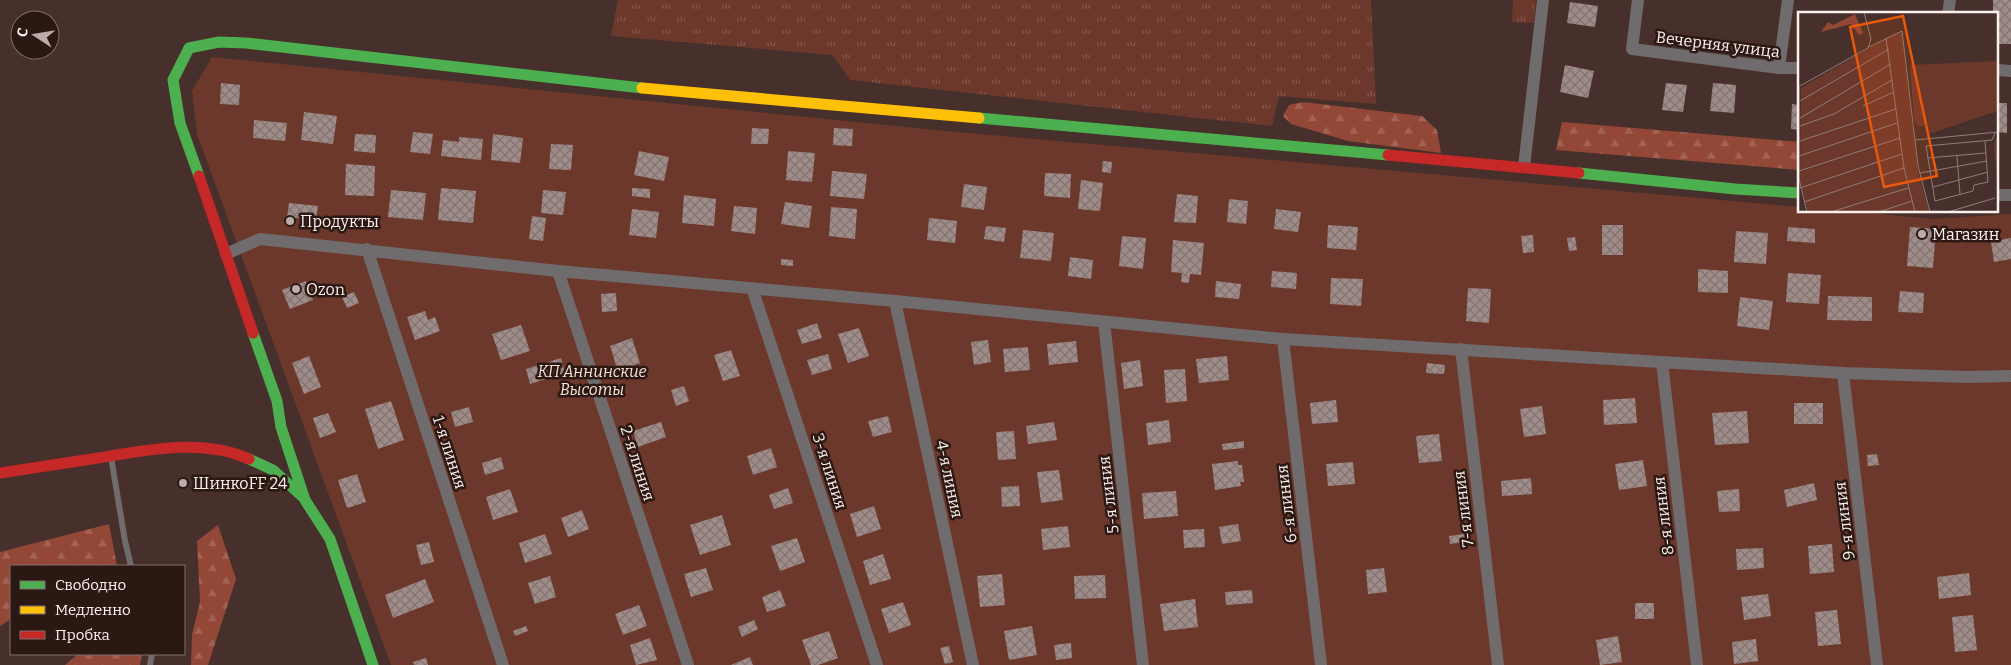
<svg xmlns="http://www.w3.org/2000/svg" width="2011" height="665" viewBox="0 0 2011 665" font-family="Bitter,serif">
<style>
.grass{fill:url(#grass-tufts)}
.forest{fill:url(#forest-firs)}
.green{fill:#6d382c}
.building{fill:url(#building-cross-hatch)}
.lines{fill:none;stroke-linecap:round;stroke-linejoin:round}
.lane{stroke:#706b6d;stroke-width:6}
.street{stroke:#706b6d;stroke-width:12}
.fast{stroke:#4caf50;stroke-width:11}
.slow{stroke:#ffc107;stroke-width:11}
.jam{stroke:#c62828;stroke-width:11}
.poi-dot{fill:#bdada9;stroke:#2b1813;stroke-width:2}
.labels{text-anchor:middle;stroke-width:5;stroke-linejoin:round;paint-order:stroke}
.street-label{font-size:16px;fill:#fcf0ed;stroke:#2b1813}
.poi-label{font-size:16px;fill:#fcf0ed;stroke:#2b1813;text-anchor:start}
.park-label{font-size:16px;font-style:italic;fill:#f7ded8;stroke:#2b1813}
.inset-road{fill:none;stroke:#8f7d79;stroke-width:1}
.view{fill:#e8590c;fill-opacity:0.15;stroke:#e8590c;stroke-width:2.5}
.inset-edge{fill:none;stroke:#fcf0ed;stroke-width:2.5}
</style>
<defs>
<pattern id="grass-tufts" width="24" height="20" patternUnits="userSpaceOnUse" patternTransform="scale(1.25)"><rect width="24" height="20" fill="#6d382c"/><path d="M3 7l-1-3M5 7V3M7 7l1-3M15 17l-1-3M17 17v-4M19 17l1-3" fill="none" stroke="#83554b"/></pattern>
<pattern id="forest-firs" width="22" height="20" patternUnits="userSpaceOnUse" patternTransform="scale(1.25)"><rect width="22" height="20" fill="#924737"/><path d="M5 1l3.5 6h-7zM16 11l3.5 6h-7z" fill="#a26254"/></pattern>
<pattern id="building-cross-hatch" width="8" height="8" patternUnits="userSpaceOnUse" patternTransform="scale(1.25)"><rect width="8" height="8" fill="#9f8c88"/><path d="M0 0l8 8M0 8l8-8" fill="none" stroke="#827471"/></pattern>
</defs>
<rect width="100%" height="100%" fill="#47302b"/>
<path class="grass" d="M618,0H1371L1376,104L1279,96L1272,126L850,80L833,55L611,36Z
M1513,0H1536L1534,23L1512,22Z"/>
<path class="forest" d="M1303,102L1422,116L1437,130L1441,153L1348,141L1291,124L1283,116L1289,105Z
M1562,122L1800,142V170L1556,150Z
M109,524L117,566H11V619L0,626V552Z
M218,525L236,579L208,665H191L192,634L200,602L197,541Z
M78,654H142L140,665H65Z"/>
<path class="green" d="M212,57L935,130L1800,207V211H1850L1933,219L2011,214V665H391L197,134L192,91Z"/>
<path class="building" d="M1993,0H2011V44H1997V14H1993Z
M1570,2L1598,6L1595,27L1567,23Z
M1565,65L1594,71L1588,98L1560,92Z
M221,83L240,85L239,105L220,104Z
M1666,83L1687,85L1683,112L1662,110Z
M1713,83L1736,85L1734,113L1710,111Z
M1997,103H2007V133L1997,132Z
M1792,104L1800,105V130L1791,129Z
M304,112L337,116L333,144L301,140Z
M254,120L287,123L285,141L253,138Z
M752,128L769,129L768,144H751Z
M834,128L853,129L852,146L833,145Z
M413,132L433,134L430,154L410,152Z
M355,134L376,135L375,153L354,151Z
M493,134L523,138L520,163L491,160Z
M459,137L483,139L481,160L441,156L443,140L459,142Z
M551,144L573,145L571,170L549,169Z
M639,151L669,157L664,181L634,175Z
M788,151L815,153L812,182L786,180Z
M1103,161L1112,162L1111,173L1102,172Z
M346,164L375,166L374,196L345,195Z
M832,171L867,174L864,199L830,196Z
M1045,173L1071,174L1070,198L1044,196Z
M1081,180L1103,183L1100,211L1078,209Z
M964,184L987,187L984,210L961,207Z
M441,188L476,191L473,223L438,220Z
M632,188L650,189V198L632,196Z
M391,190L426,193L423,220L388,217Z
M543,190L566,192L563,215L541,213Z
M1177,194L1198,196L1196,223L1174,222Z
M684,195L716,199L714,226L682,223Z
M1229,199L1248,201L1246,224L1227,222Z
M785,202L812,206L809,228L781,224Z
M289,203L318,206L316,220L287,217Z
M734,206L757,208L755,234L731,231Z
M831,207L857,209L855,239L829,236Z
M632,209L659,212L656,238L629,235Z
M1276,209L1301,212L1298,232L1274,229Z
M532,216L546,218L543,241L529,239Z
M929,218L957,221L955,243L927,240Z
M1328,225L1358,227L1356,250L1327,248Z
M1602,225H1623V255H1602Z
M986,226L1006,228L1004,242L984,239Z
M1788,227L1815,229V243L1787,241Z
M1910,227L1936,229L1933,268L1907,266Z
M1023,230L1054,233L1051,261L1020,258Z
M1736,231L1768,233L1766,264L1734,262Z
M1533,235L1534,252L1523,253L1521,236Z
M1122,236L1146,238L1143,269L1119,266Z
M1575,237L1577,250L1569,251L1567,238Z
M2011,238V259L1994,262L1991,242Z
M1173,240L1204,243L1201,275L1190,274L1189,283L1181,282L1182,273L1171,272Z
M1070,257L1093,260L1091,279L1068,276Z
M781,259L793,260V266L781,265Z
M1698,269L1728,271V293L1698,292Z
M1272,271L1297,273L1296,289L1271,287Z
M1788,273L1821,275L1819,304L1786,302Z
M1331,278L1363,279L1361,306L1330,304Z
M306,281L313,300L290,309L282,290Z
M1216,281L1241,284L1239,299L1215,297Z
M1468,288L1491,289L1489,323L1466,321Z
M1900,291L1924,293L1923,313L1898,312Z
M354,292L359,303L347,308L342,297Z
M616,293L617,311L602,312L601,294Z
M1828,296L1872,297V321L1827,320Z
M1740,297L1773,301L1769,330L1737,326Z
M425,311L428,320L435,317L440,331L415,340L407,317Z
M817,323L822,338L802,344L797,330Z
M521,325L530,351L501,360L492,334Z
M859,328L869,356L848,363L838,334Z
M632,338L640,363L618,371L610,346Z
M988,340L991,362L974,365L971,342Z
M1076,341L1078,362L1049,365L1047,344Z
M1028,347L1030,370L1005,372L1003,349Z
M731,350L740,376L723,381L714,355Z
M828,354L832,369L812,375L807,360Z
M309,356L321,387L304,394L292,363Z
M1227,356L1229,380L1199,383L1196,359Z
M561,358L565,373L530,384L526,369Z
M1140,360L1143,386L1124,389L1121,363Z
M1427,363L1445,365L1444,374L1426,373Z
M1185,369L1187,401L1166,403L1164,370Z
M684,386L689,401L676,406L671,390Z
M1635,398L1637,423L1604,425L1603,400Z
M1336,400L1338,422L1312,424L1310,403Z
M391,401L404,440L378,449L365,409Z
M1794,403H1823V424H1794Z
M1542,406L1546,434L1524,437L1520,409Z
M469,407L473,422L455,427L451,412Z
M1747,411L1749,443L1715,445L1712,413Z
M328,413L336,432L320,438L313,418Z
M888,416L892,432L873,437L868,421Z
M1169,420L1171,442L1148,445L1146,423Z
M661,422L666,437L638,447L633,431Z
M1054,422L1057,440L1028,444L1026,426Z
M1014,431L1016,459L998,460L996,432Z
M1439,434L1442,461L1419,463L1416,436Z
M1244,441V448L1223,450L1222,444Z
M771,448L777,467L753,475L747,456Z
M1877,454L1879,465L1868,466L1867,455Z
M501,457L504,469L485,475L482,463Z
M1643,460L1647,486L1619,490L1615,464Z
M1238,461V465H1242L1244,482H1240L1241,486L1215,490L1212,464Z
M1353,462L1355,484L1328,486L1326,464Z
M1059,470L1063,500L1041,503L1037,472Z
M357,474L366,502L347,508L338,480Z
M1531,478L1532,494L1502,496L1501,481Z
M1814,483L1817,500L1787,507L1784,490Z
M1019,486L1020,506L1002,507L1001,487Z
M788,488L793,503L774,509L769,495Z
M510,489L518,512L493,520L486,497Z
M1739,489L1740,511L1719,512L1717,491Z
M1176,491L1178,516L1144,519L1142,493Z
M874,506L881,529L857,537L850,514Z
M582,510L589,529L568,537L561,518Z
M722,515L731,545L700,555L690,525Z
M1238,524L1241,541L1222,544L1219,527Z
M1068,526L1070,547L1043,550L1041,529Z
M1204,529L1205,547L1184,548L1183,530Z
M545,534L552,554L525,563L519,543Z
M1464,534L1465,542L1450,544L1449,536Z
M797,538L805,562L780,571L771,546Z
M429,542L434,562L421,565L416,545Z
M1832,544L1834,572L1810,574L1808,546Z
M1763,548L1764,568L1737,570L1736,549Z
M883,554L891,579L870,585L863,561Z
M706,568L713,590L691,597L684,574Z
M1384,568L1387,592L1368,594L1366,570Z
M1969,573L1971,595L1939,599L1937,577Z
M1002,574L1005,605L980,607L977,576Z
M1105,575L1106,598L1075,599L1074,576Z
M550,576L556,597L535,604L528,583Z
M425,579L434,602L393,618L385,595Z
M780,590L786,606L767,612L762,597Z
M1252,590L1253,603L1226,605L1225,592Z
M1768,594L1771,616L1744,620L1741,597Z
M1195,599L1198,627L1164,631L1160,604Z
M903,602L911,625L889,633L881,609Z
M1635,603H1654V619H1635Z
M639,605L647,626L623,635L615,614Z
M1837,610L1841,644L1818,646L1815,612Z
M1973,615L1977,650L1955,652L1952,617Z
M754,620L758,629L742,637L738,627Z
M526,626L528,631L515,636L513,631Z
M1032,626L1037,655L1009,660L1004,631Z
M829,631L838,658L818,665H811L802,640Z
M1618,636L1622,662L1600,665L1596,640Z
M650,638L657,660L636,665L630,645Z
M1756,639L1758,661L1734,664L1732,642Z
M1071,643L1072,658L1056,660L1054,645Z
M949,646L953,662L945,664L940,648Z
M750,657L753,665H731Z
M426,658L428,665H414L413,662Z"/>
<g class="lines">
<path class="lane" d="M111,457L125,541L131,566
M150,665L152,654"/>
<path class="street" d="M1638,0L1632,49L1779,68H1800
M1948,14L1950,0
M1779,68L1788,0
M1997,70L2011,71
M1524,167L1543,0
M1997,195H2011
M367,249L503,665
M226,254L260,239L558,271L895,301L1283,339L1843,373L1968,377L2011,376
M558,271L688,665
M752,288L877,665
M895,301L973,665
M1104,322L1143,665
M1283,339L1321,665
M1461,349L1498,665
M1662,362L1697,665
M1843,373L1877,665"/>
<path class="fast" d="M979,118L1388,155
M1579,173L1735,189L1800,193
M199,176L180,123L173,80L189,48L219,42L246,43L642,88
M253,333L277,401L281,427L305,500L330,539L373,665
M249,459L273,470L305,499"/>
<path class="slow" d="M642,88L979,118"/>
<path class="jam" d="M1388,155L1579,173
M199,176L253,333
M0,473C33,468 66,463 98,458C148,450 202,438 249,459"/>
</g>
<g class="poi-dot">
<circle cx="290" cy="221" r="5"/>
<circle cx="1922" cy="234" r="5"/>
<circle cx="296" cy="289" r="5"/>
<circle cx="183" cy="483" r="5"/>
</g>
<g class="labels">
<g class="street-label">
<text transform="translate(1718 44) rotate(7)" y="6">Вечерняя улица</text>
<text transform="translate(450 452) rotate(72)" y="6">1-я линия</text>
<text transform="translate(638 463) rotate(72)" y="6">2-я линия</text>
<text transform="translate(830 471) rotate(72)" y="6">3-я линия</text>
<text transform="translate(950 479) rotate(78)" y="6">4-я линия</text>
<text transform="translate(1108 495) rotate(-97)" y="6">5-я линия</text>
<text transform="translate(1286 504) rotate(-97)" y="6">6-я линия</text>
<text transform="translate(1463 509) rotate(-97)" y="6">7-я линия</text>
<text transform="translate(1663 516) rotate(-97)" y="6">8-я линия</text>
<text transform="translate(1844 521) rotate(-97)" y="6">9-я линия</text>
</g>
<g class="poi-label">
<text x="300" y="227">Продукты</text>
<text x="1932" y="240">Магазин</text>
<text x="306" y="295">Ozon</text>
<text x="193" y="489">ШинкоFF 24</text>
</g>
<g class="park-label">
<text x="592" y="377">КП Аннинские<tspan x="592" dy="18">Высоты</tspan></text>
</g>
</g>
<g transform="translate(1798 12)">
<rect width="200" height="200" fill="#47302b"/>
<path d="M200,49L199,99L131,122L130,112L120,115L116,107L112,53Z" fill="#6d382c"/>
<path d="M57,2L65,21L61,23L53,12L23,20L30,10L35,13Z" fill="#924737"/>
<path d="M97,21H104L120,161L131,200H10L2,169L3,76ZM200,121V180L196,133Z" fill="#6d382c"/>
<path class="inset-road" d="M88,26L106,156L117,200M71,35L104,19L120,154L132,200M0,75L70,36L73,27L66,0M1,75V167L9,200M2,89L91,37M65,94L96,80M2,106L93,52M2,114L36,102L94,68M117,128L200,120M2,129L98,97M187,129L190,170L176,173L175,179L137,189L128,134L194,128L197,121M1,144L99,111M159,144L162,182M129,146L188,141M1,159L102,126M122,161L189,149M135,175L190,160M2,176L104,142M6,190L106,156M33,200L110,176M81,200L114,189M150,200L197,186"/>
<path class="view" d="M105,4L139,164L86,175L52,15Z"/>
<rect width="200" height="200" class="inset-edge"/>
</g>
<rect x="10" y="565" width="175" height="90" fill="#2b1813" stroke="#7f6e6a"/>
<rect x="20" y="581" width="25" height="8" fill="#4caf50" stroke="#7f6e6a"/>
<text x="55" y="590" font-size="15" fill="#fcf0ed">Свободно</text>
<rect x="20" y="606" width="25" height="8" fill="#ffc107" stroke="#7f6e6a"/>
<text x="55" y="615" font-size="15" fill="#fcf0ed">Медленно</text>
<rect x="20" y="631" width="25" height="8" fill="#c62828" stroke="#7f6e6a"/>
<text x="55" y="640" font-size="15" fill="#fcf0ed">Пробка</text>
<g transform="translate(35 35) rotate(282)"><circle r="24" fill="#2b1813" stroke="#7f6e6a"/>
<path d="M0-4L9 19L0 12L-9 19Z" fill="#bdada9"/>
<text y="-8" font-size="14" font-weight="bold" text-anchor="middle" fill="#fcf0ed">С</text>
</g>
</svg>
